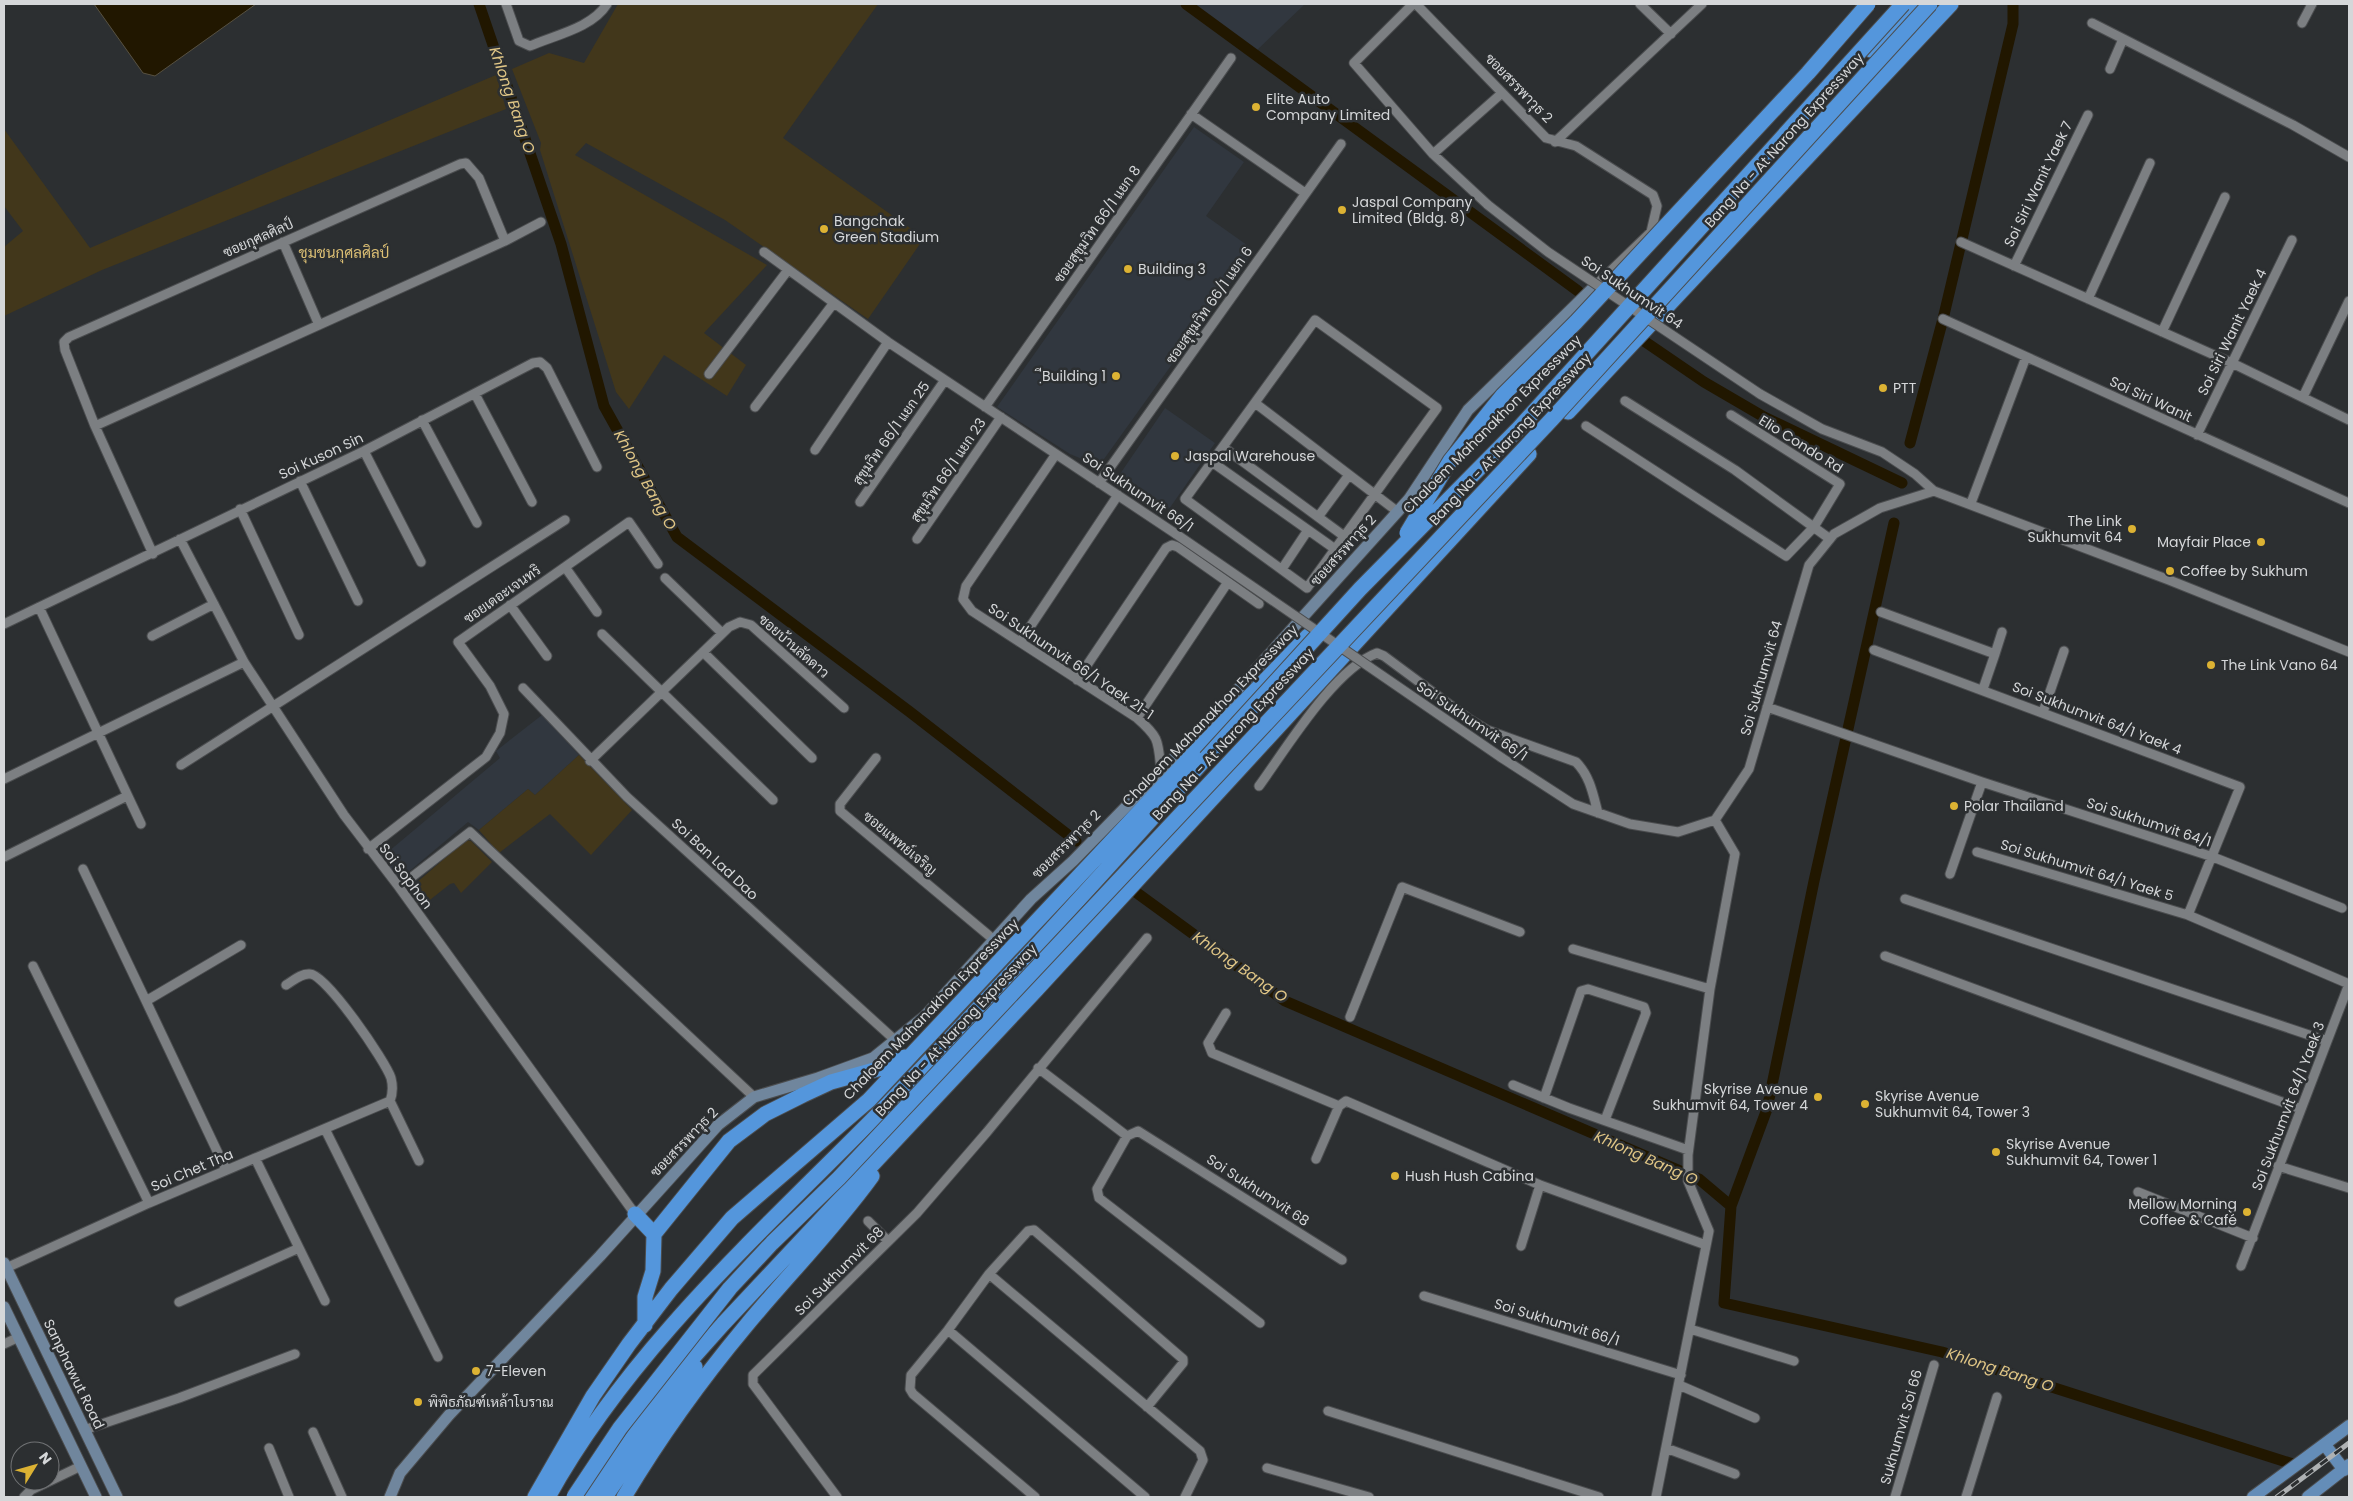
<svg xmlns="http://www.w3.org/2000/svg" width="2353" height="1501" viewBox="0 0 2353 1501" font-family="Poppins,Sarabun,sans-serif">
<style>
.built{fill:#31373f}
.green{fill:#42371b}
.water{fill:#211700;stroke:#575141}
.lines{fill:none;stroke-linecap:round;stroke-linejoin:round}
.canal{stroke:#211700;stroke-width:11}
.street-casing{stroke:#4b4d4f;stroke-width:11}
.secondary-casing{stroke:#4b4d4f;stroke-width:13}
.primary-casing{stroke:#4b4d4f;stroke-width:14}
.highway-casing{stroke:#4b4d4f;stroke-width:17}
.street{stroke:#7c7f82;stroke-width:9}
.secondary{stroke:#70869d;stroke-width:11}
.primary{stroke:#648db8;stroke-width:12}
.highway{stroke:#5496dc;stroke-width:15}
.rail-casing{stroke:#aeb1b3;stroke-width:5}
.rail{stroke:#2c2f31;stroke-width:3;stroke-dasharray:9;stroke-linecap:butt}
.street-bridge-casing{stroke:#4b4d4f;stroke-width:11;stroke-linecap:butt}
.highway-bridge-casing{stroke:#4b4d4f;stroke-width:17;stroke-linecap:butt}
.street-bridge{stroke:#7c7f82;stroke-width:9}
.highway-bridge{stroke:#5496dc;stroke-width:15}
.poi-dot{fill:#dcb233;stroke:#2c2f31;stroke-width:2}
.labels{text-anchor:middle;stroke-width:5;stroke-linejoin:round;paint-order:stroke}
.street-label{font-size:14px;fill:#d5d7d9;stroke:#2c2f31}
.poi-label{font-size:14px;fill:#d5d7d9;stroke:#2c2f31;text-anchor:start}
.water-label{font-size:15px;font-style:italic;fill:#e0c686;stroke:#2c2f31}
.neighbourhood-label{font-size:15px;fill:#dcbf74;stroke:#2c2f31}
</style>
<rect width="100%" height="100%" fill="#2c2f31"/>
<path class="built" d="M1190,4H1305L1256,51Z
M1194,127L1244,162L1206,216L1254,250L1099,466L1070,454L997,407Z
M1165,408L1215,443L1169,509L1120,474Z
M542,715L579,755L535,795L528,789L479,830L468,822L400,879L382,857L500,758L496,751Z"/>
<path class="green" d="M618,4H878L783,138L924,238L868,319L725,220L586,143L575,155L767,265L704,333L746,365L727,396L664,355L629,409L616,392L540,150L541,143L512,69L549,53L584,63Z
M496,75L506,109L102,270L4,316V247L23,231L4,206V129L90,248Z
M579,755L632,810L591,855L550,814L499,853L479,830L528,789L535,795Z
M466,840L471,841L492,862L461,893L454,883L450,884L421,907L408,890Z"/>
<path class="water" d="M94,4H256L155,76L143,73Z"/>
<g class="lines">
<path class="canal" d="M479,4L561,244L604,406L677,537L910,712L1076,841
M1186,4L1578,291
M1644,341L1704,382L1764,417L1902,483
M1910,443L1943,319L2013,24V4
M1137,893L1285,1001L1699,1179L1731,1206L1724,1303L1942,1352L2293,1464
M1731,1206L1767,1109L1814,881L1894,523"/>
<g class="street-casing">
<path id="street" d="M506,4L519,41L530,46C555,35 592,28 607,4
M1413,4L1354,63L1433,154L1488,205
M1416,4L1546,138L1576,146L1653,195L1657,206L1651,232L1592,289
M1640,4L1671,34
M2092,23L2293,125L2349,157
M2302,23L2312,4
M2110,69L2123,39
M1191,114L1305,193
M1555,142L1702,4
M1433,154L1502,93
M283,242L319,325
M1961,242L2232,363L2349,420
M764,252L888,342L1176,534
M2014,266L2088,115
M2088,299L2150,163
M1943,319L2349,503
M1315,320L1437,408L1307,588L1185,499Z
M2162,332L2225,197
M709,374L788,270
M475,394L532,502
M1760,394L1822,429L1882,452L1915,474L1934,491
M2303,397L2349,301
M1625,401L1735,470L1830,539
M1255,403L1398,512
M755,407L833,304
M985,407L1231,58
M422,420L477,523
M95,426L505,241L541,222
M1586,426L1786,556L1814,527L1840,484L1731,415
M2197,435L2292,240
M1223,447L1344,536
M815,450L888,342
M364,451L421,562
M1056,454L966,586L963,599L972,611L1137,718C1160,738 1158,741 1161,771
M1212,462L1335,549
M300,481L358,601
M1099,483L1341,144
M860,502L945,380
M1971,503L2026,357
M240,509L299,635
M1318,517L1349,475
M180,539L244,662L344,815L399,887L635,1214
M917,539L1001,417
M153,554L95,426L65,350L64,342L69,337L460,164L466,163L479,178L505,241
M565,567L597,612
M1282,569L1308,530
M665,578L722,633
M510,605L547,656
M39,607L141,824
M1881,612L1995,654L1983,689
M4,624L364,451L533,363L540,362L547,368L597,467
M602,634L773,800
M152,636L214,604
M1020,642L1118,495
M1874,650L2240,787L2188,915L2349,984
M703,652L812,758
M1995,654L2002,632
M1077,680L1166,548L1172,545L1178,547L1259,604
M523,688L627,797L896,1041
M1767,707L1982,782L2213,857L2342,908
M2043,712L2064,651
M1137,718L1228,582
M876,758L840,804V811L993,939
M1502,758L1573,804L1630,824L1678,832L1715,820
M590,761L729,627L740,622L751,625L844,708
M181,765L565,520
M4,779L244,662
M1259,786C1286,749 1334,669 1377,653L1384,656L1469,719L1487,730L1576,762C1590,776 1593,794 1598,813
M1715,820L1749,769L1809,565L1834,534L1880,508L1934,491L2169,580L2349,652
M368,849L486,757L500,733L504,714L490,686L458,642L629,522L658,564
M1977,852L2188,915
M4,857L127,796
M83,869L146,1001
M1950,874L1982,782
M399,887L470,832L754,1097
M1905,899L2327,1041
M1573,949L1710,989
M1885,956L2301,1109
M33,966L149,1203
M286,985C293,981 301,973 310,974C326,974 386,1062 391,1078C393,1086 393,1093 390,1101L419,1161
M1226,1013L1208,1043L1212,1053L1339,1106
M1350,1017L1402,887L1520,932
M1038,1068L1127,1136L1138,1131L1342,1260
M1513,1085L1569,1108L1688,1150
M1544,1098L1581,991L1588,989L1644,1007L1646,1013L1605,1120
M325,1129L438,1357
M1127,1136L1097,1189L1099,1198L1260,1323
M255,1158L325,1301
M1316,1159L1339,1106L1346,1101L1540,1185L1706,1245
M2278,1166L2349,1188
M226,1170L146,1001L241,945
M2138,1192L2253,1238
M868,1221L888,1241
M1521,1246L1540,1185
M2241,1266L2349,984
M6,1268L149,1203L390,1101
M989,1274L1200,1451L1203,1460L1185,1497
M1424,1296L1681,1375
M179,1302L299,1248
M1690,1329L1794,1361
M948,1330L1145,1497
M4,1344L19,1337
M1679,1385L1755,1418
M1328,1411L1599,1497
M84,1430L179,1398L295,1354
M313,1432L342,1497
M269,1448L289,1497
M1666,1448L1735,1474
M1267,1468L1369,1497
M24,1497L31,1490L81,1466
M837,1497L753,1384V1375L917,1213L987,1132L1147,938
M1035,1497L913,1394L910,1389L911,1375L948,1330L989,1274L1028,1231L1034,1230L1183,1359V1363L1147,1407
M1656,1497L1709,1231L1688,1181V1155L1710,989L1735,854L1715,820
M1895,1497L1934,1365
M1966,1497L1997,1397"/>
</g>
<g class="secondary-casing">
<path id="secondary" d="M4,1263L117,1497
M4,1307L96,1497
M390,1497L400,1473L449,1415L600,1256L718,1125L754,1097L818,1078L873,1058L925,1016L1031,899L1073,861L1204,727L1409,499L1468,410L1592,289"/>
</g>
<g class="primary-casing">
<path id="primary" d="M2325,1445L2344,1470
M2253,1497L2349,1426
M2308,1497L2349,1465"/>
</g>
<g class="highway-casing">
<path id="highway" d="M1871,50L1915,4
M1568,412L1951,4
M635,1214L654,1234
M645,1325V1297L653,1271L654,1234L729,1141L765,1114L803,1095L831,1082L885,1067L905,1057
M535,1497L593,1396L629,1344L671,1289L732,1218L869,1100L1185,763L1308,636
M548,1497C631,1347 763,1231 882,1110C993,995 1100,877 1206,758
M591,1497L674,1379L723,1324L1037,989L1529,454
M605,1497L695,1367
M624,1497C660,1437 700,1381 745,1327C787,1276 833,1230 872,1176"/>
</g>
<use href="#street" class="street"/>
<use href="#secondary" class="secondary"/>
<use href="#primary" class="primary"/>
<use href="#highway" class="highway"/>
<g class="rail-casing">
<path id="rail" d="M2277,1497L2349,1443"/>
</g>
<use href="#rail" class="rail"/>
<g class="street-bridge-casing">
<path id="street-bridge" d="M1488,205L1548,252L1760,394
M1176,534L1502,758"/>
</g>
<g class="highway-bridge-casing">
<path id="highway-bridge" d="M1407,533L1450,461L1503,395L1576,322L1808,73L1868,4
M1206,758L1360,589L1519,428L1903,4
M574,1497L620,1428L730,1288L772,1243L839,1178L1552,419L1930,4"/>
</g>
<use href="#street-bridge" class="street-bridge"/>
<use href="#highway-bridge" class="highway-bridge"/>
</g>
<g class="poi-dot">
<circle cx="1256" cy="107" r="5"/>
<circle cx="1342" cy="210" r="5"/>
<circle cx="824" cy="229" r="5"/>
<circle cx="1128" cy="269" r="5"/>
<circle cx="1116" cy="376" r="5"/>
<circle cx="1883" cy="388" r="5"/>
<circle cx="1175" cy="456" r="5"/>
<circle cx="2132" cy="529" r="5"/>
<circle cx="2261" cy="542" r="5"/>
<circle cx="2170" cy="571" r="5"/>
<circle cx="2211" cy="665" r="5"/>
<circle cx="1954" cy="806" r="5"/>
<circle cx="1818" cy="1097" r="5"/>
<circle cx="1865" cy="1104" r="5"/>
<circle cx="1996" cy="1152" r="5"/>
<circle cx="1395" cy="1176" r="5"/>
<circle cx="2247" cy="1212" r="5"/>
<circle cx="476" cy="1371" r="5"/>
<circle cx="418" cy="1402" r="5"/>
</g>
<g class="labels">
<g class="street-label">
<text transform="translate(1519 88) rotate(46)" y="5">ซอยสรรพาวุธ 2</text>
<text transform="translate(1784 140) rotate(-48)" y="5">Bang Na - At Narong Expressway</text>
<text transform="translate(2038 184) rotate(-64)" y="5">Soi Siri Wanit Yaek 7</text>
<text transform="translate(1097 224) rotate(-55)" y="5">ซอยสุขุมวิท 66/1 แยก 8</text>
<text transform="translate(258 238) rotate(-24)" y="5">ซอยกุศลศิลป์</text>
<text transform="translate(1632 292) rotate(34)" y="5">Soi Sukhumvit 64</text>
<text transform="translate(1209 305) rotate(-55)" y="5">ซอยสุขุมวิท 66/1 แยก 6</text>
<text transform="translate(2232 332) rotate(-64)" y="5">Soi Siri Wanit Yaek 4</text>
<text transform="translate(2151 399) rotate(25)" y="5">Soi Siri Wanit</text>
<text transform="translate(1492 424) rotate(-45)" y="5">Chaloem Mahanakhon Expressway</text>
<text transform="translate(891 433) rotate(-55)" y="5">สุขุมวิท 66/1 แยก 25</text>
<text transform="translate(1510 439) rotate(-47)" y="5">Bang Na - At Narong Expressway</text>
<text transform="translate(1801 444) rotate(32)" y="5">Elio Condo Rd</text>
<text transform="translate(321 456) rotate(-25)" y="5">Soi Kuson Sin</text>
<text transform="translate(948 470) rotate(-56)" y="5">สุขุมวิท 66/1 แยก 23</text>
<text transform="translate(1138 492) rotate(34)" y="5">Soi Sukhumvit 66/1</text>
<text transform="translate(1343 550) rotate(-48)" y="5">ซอยสรรพาวุธ 2</text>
<text transform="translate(502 594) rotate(-35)" y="5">ซอยเดอะเจนทริ</text>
<text transform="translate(794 646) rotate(41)" y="5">ซอยบ้านลัดดาว</text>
<text transform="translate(1071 661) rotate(34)" y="5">Soi Sukhumvit 66/1 Yaek 21-1</text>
<text transform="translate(1761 678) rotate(-74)" y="5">Soi Sukhumvit 64</text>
<text transform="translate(1210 715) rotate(-46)" y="5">Chaloem Mahanakhon Expressway</text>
<text transform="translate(2097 718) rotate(21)" y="5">Soi Sukhumvit 64/1 Yaek 4</text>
<text transform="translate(1472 721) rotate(34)" y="5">Soi Sukhumvit 66/1</text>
<text transform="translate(1233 734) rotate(-47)" y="5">Bang Na - At Narong Expressway</text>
<text transform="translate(2149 822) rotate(18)" y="5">Soi Sukhumvit 64/1</text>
<text transform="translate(900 843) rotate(40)" y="5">ซอยแพทย์เจริญ</text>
<text transform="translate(1066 844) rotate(-45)" y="5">ซอยสรรพาวุธ 2</text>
<text transform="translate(715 859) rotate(43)" y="5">Soi Ban Lad Dao</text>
<text transform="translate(2087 870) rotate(17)" y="5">Soi Sukhumvit 64/1 Yaek 5</text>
<text transform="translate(406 876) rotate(53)" y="5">Soi Sophon</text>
<text transform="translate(931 1009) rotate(-46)" y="5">Chaloem Mahanakhon Expressway</text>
<text transform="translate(956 1030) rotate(-47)" y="5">Bang Na - At Narong Expressway</text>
<text transform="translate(2288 1106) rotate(-69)" y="5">Soi Sukhumvit 64/1 Yaek 3</text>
<text transform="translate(684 1142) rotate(-46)" y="5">ซอยสรรพาวุธ 2</text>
<text transform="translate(192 1170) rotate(-23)" y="5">Soi Chet Tha</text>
<text transform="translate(1258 1190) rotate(33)" y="5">Soi Sukhumvit 68</text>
<text transform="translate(839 1271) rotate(-45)" y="5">Soi Sukhumvit 68</text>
<text transform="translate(1557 1322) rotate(17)" y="5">Soi Sukhumvit 66/1</text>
<text transform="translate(74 1374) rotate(64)" y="5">Sanphawut Road</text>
<text transform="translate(1901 1427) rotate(-74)" y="5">Sukhumvit Soi 66</text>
</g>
<g class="poi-label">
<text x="1266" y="104">Elite Auto<tspan x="1266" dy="16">Company Limited</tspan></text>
<text x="1352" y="207">Jaspal Company<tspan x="1352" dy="16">Limited (Bldg. 8)</tspan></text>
<text x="834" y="226">Bangchak<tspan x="834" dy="16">Green Stadium</tspan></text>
<text x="1138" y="274">Building 3</text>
<text x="1106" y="381" text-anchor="end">ฺีBuilding 1</text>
<text x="1893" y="393">PTT</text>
<text x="1185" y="461">Jaspal Warehouse</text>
<text x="2122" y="526" text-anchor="end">The Link<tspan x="2122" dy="16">Sukhumvit 64</tspan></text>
<text x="2251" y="547" text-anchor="end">Mayfair Place</text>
<text x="2180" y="576">Coffee by Sukhum</text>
<text x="2221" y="670">The Link Vano 64</text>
<text x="1964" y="811">Polar Thailand</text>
<text x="1808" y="1094" text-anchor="end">Skyrise Avenue<tspan x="1808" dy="16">Sukhumvit 64, Tower 4</tspan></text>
<text x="1875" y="1101">Skyrise Avenue<tspan x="1875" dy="16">Sukhumvit 64, Tower 3</tspan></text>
<text x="2006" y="1149">Skyrise Avenue<tspan x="2006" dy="16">Sukhumvit 64, Tower 1</tspan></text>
<text x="1405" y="1181">Hush Hush Cabina</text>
<text x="2237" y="1209" text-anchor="end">Mellow Morning<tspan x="2237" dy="16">Coffee &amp; Café</tspan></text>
<text x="486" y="1376">7-Eleven</text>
<text x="428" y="1407">พิพิธภัณฑ์เหล้าโบราณ</text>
</g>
<g class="water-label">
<text transform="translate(512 100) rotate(71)" y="5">Khlong Bang O</text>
<text transform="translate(645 480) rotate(61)" y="5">Khlong Bang O</text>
<text transform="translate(1240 967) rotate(35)" y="5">Khlong Bang O</text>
<text transform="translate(1646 1158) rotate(24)" y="5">Khlong Bang O</text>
<text transform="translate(2000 1370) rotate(18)" y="5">Khlong Bang O</text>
</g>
<g class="neighbourhood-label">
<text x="344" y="258">ชุมชนกุศลศิลป์</text>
</g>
</g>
<rect width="2353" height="1501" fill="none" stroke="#d5d7d9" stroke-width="10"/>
<g transform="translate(35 1466) rotate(53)"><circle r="24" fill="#2c2f31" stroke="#707274"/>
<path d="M0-4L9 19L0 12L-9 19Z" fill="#dcb233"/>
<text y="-8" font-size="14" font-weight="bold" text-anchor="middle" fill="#d5d7d9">N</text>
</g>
</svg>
